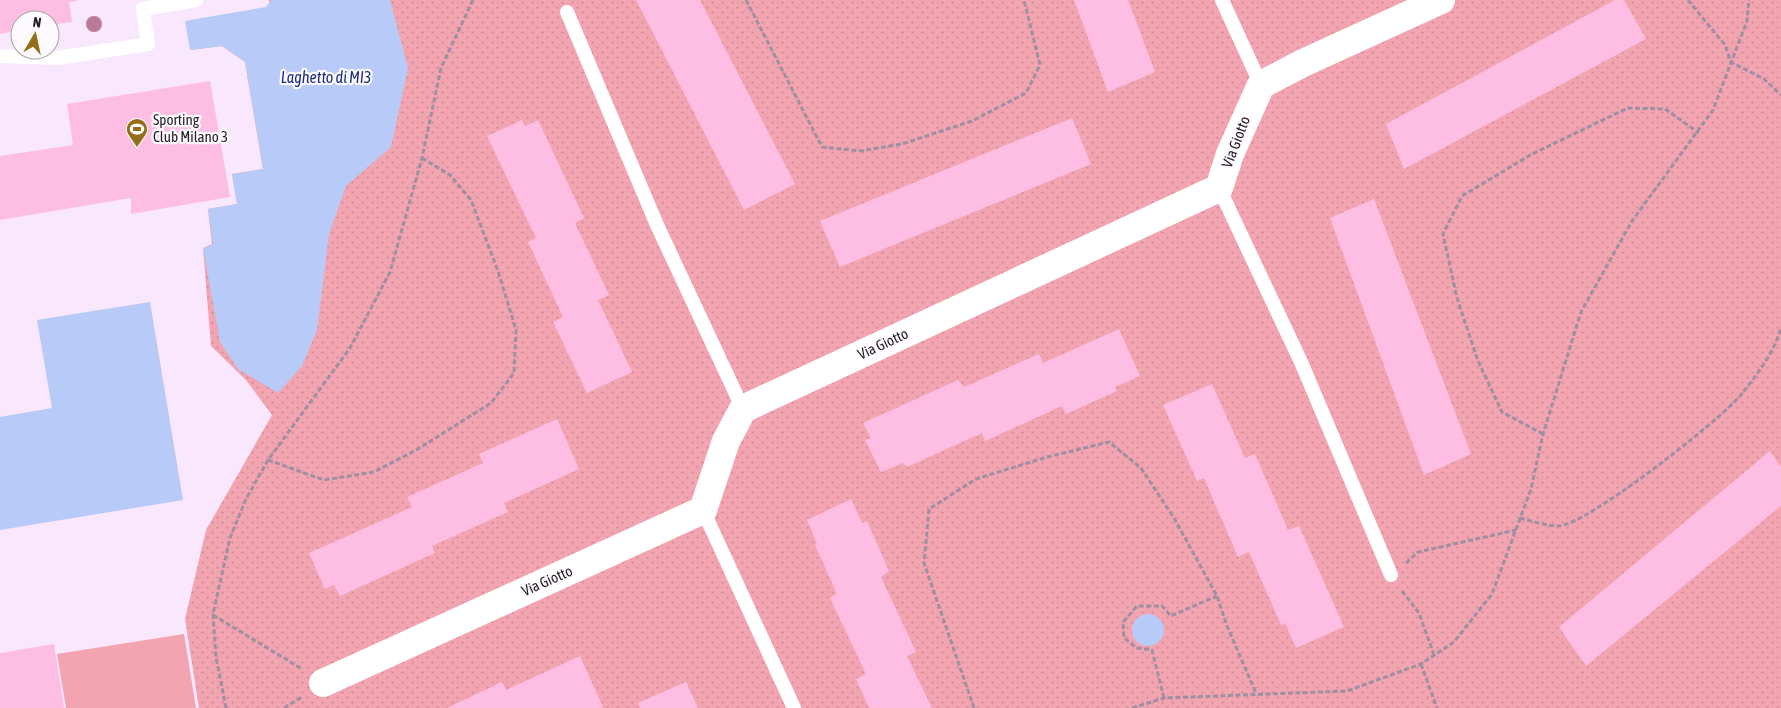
<svg xmlns="http://www.w3.org/2000/svg" width="1781" height="708" viewBox="0 0 1781 708" font-family="'Asap Condensed',sans-serif">
<style>
.grass{fill:url(#grass-dots)}
.garden{fill:#f3a4b1}
.water{fill:#b8caf7}
.building{fill:#febee3}
.lines{fill:none;stroke-linecap:round;stroke-linejoin:round}
.path{stroke:#9d90a1;stroke-width:3;stroke-dasharray:5 2.5;stroke-linecap:butt}
.lane{stroke:#fff;stroke-width:14}
.street{stroke:#fff;stroke-width:28}
.tree{fill:#bb7a95}
.labels{text-anchor:middle;stroke-width:4.5;stroke-linejoin:round;paint-order:stroke}
.poi-label{font-size:15px;fill:#241d26;stroke:#fdfafe;text-anchor:start}
.street-label{font-size:15px;fill:#241d26;stroke:#fdfafe}
.water-label{font-size:16px;font-style:italic;fill:#1b2e7f;stroke:#fdfafe}
</style>
<defs>
<pattern id="grass-dots" width="8" height="8" patternUnits="userSpaceOnUse" patternTransform="scale(1.25)"><rect width="8" height="8" fill="#f3a4b1"/><path d="M2 2h.1M6 6h.1" fill="none" stroke="#d08d98" stroke-width="1.8" stroke-linecap="round"/></pattern>
</defs>
<rect width="100%" height="100%" fill="#f9e7fe"/>
<path class="grass" d="M269,0H1781V708H199L185,619L206,530L272,415L246,380L211,346L203,248L212,244L208,209L237,204L232,174L263,169L245,62L222,46L190,50L270,9Z"/>
<path class="garden" d="M184,634L196,708H66L57,654Z"/>
<path class="water" d="M272,0H390L408,68L391,147L346,186L329,234L317,330L302,366L278,393L238,369L220,342L203,248L213,244L208,209L237,204L232,174L263,169L245,62L222,46L190,50L185,21L266,7Z
M150,302L183,500L0,530V417L52,408L37,320Z
M1132 630a16 16 0 1 1 32 0a16 16 0 1 1-32 0Z"/>
<path class="building" d="M0,0H77V1L69,2L72,22L50,25V20H20V30L0,34Z
M636,0H700L795,184L744,210Z
M1074,0H1128L1155,72L1108,92Z
M1615,0H1624L1646,39L1404,169L1386,124Z
M210,81L230,197L131,214V198L0,220V156L73,145L67,104Z
M1072,118L1091,164L840,267L820,221Z
M522,120L525,126L538,120L584,218L575,223L609,295L598,300L632,372L587,393L553,322L563,317L528,242L536,238L487,136Z
M1374,199L1471,454L1424,475L1330,218Z
M1119,329L1140,376L1115,387L1117,391L1066,414L1062,406L985,441L982,433L907,467L903,463L881,472L865,440L871,438L863,423L958,380L964,387L1039,354L1043,363Z
M1212,384L1245,458L1255,454L1288,530L1299,526L1344,627L1296,648L1285,623L1281,625L1249,552L1238,557L1204,478L1197,481L1163,405Z
M557,419L579,469L504,503L508,512L432,546L435,553L340,596L334,585L325,589L309,553L412,507L407,497L483,463L479,454Z
M1770,451L1781,467V506L1586,666L1559,627Z
M851,499L862,523L867,521L889,571L881,577L916,652L907,656L932,708H869L856,679L866,674L830,598L837,594L815,545L817,544L807,520Z
M54,644L64,708H0V653Z
M580,656L603,707L601,708H447L502,682L506,690Z
M686,682L698,708H640L638,703Z"/>
<g class="lines">
<path class="path" d="M746,0L822,147L861,151L902,144L972,121L1026,93L1040,65L1024,0
M1688,0L1725,45L1731,62L1764,79L1781,95
M1543,434L1502,412L1478,361L1457,298L1443,234L1462,196L1532,154L1628,108L1665,109L1699,133
M268,460L324,480L374,472L418,449L491,403L514,373L516,330L498,271L471,200L450,175L422,158
M1520,518C1532,521 1546,526 1558,526C1586,526 1720,420 1740,396C1756,376 1774,353 1781,328
M1406,563L1418,552L1516,530
M1402,591L1419,613L1434,655
M213,615L302,669
M1421,664L1437,708
M1164,698L1152,650L1137,648L1124,638L1123,622L1137,606H1162L1171,616L1217,596
M226,708L216,657L213,614L230,538L246,499L268,460L350,348L390,272L422,158L441,68L473,0
M284,708L302,697
M974,708L924,563L929,509L976,479L1047,457L1109,442L1141,468L1174,518L1217,596L1227,626L1256,693
M1132,708L1164,698L1347,691L1421,664L1454,642L1492,594L1531,489L1543,434L1581,312L1632,221L1713,110L1747,21L1749,0"/>
<path class="lane" d="M1222,0L1261,85
M567,12L657,225L743,409
M0,56L58,58L148,44L143,9L196,0
M1219,188L1301,362L1391,575
M703,510L794,708"/>
<path class="street" d="M323,683L703,510L726,441L743,409L1219,188L1230,154L1261,85L1303,63L1441,0"/>
</g>
<circle class="tree" cx="94" cy="24" r="8"/>
<defs>
<g id="stadium-pin" transform="scale(1.125)"><path d="M0 17L-7.5 6A9.5 9.5 0 1 1 7.5 6Z" fill="#936e16" stroke="#fdfafe"/><path d="M0-5a6.5 5 0 1 0 0 10a6.5 5 0 1 0 0-10ZM-3.5-1.8h7v3.6h-7Z" fill="#fff"/></g>
</defs>
<g fill-rule="evenodd">
<use href="#stadium-pin" x="137" y="129"/>
</g>
<g class="labels">
<g class="poi-label">
<text x="153" y="125">Sporting<tspan x="153" dy="17">Club Milano 3</tspan></text>
</g>
<g class="street-label">
<text transform="translate(1236 142) rotate(-69)" y="5">Via Giotto</text>
<text transform="translate(883 344) rotate(-25)" y="5">Via Giotto</text>
<text transform="translate(547 581) rotate(-24)" y="5">Via Giotto</text>
</g>
<g class="water-label">
<text x="326" y="83">Laghetto di MI3</text>
</g>
</g>
<g transform="translate(35 35) rotate(9)"><circle r="24" fill="#fdfafe" stroke="#a6a2a8"/>
<path d="M0-4L9 19L0 12L-9 19Z" fill="#936e16"/>
<text y="-8" font-size="14" font-weight="bold" text-anchor="middle" fill="#241d26">N</text>
</g>
</svg>
